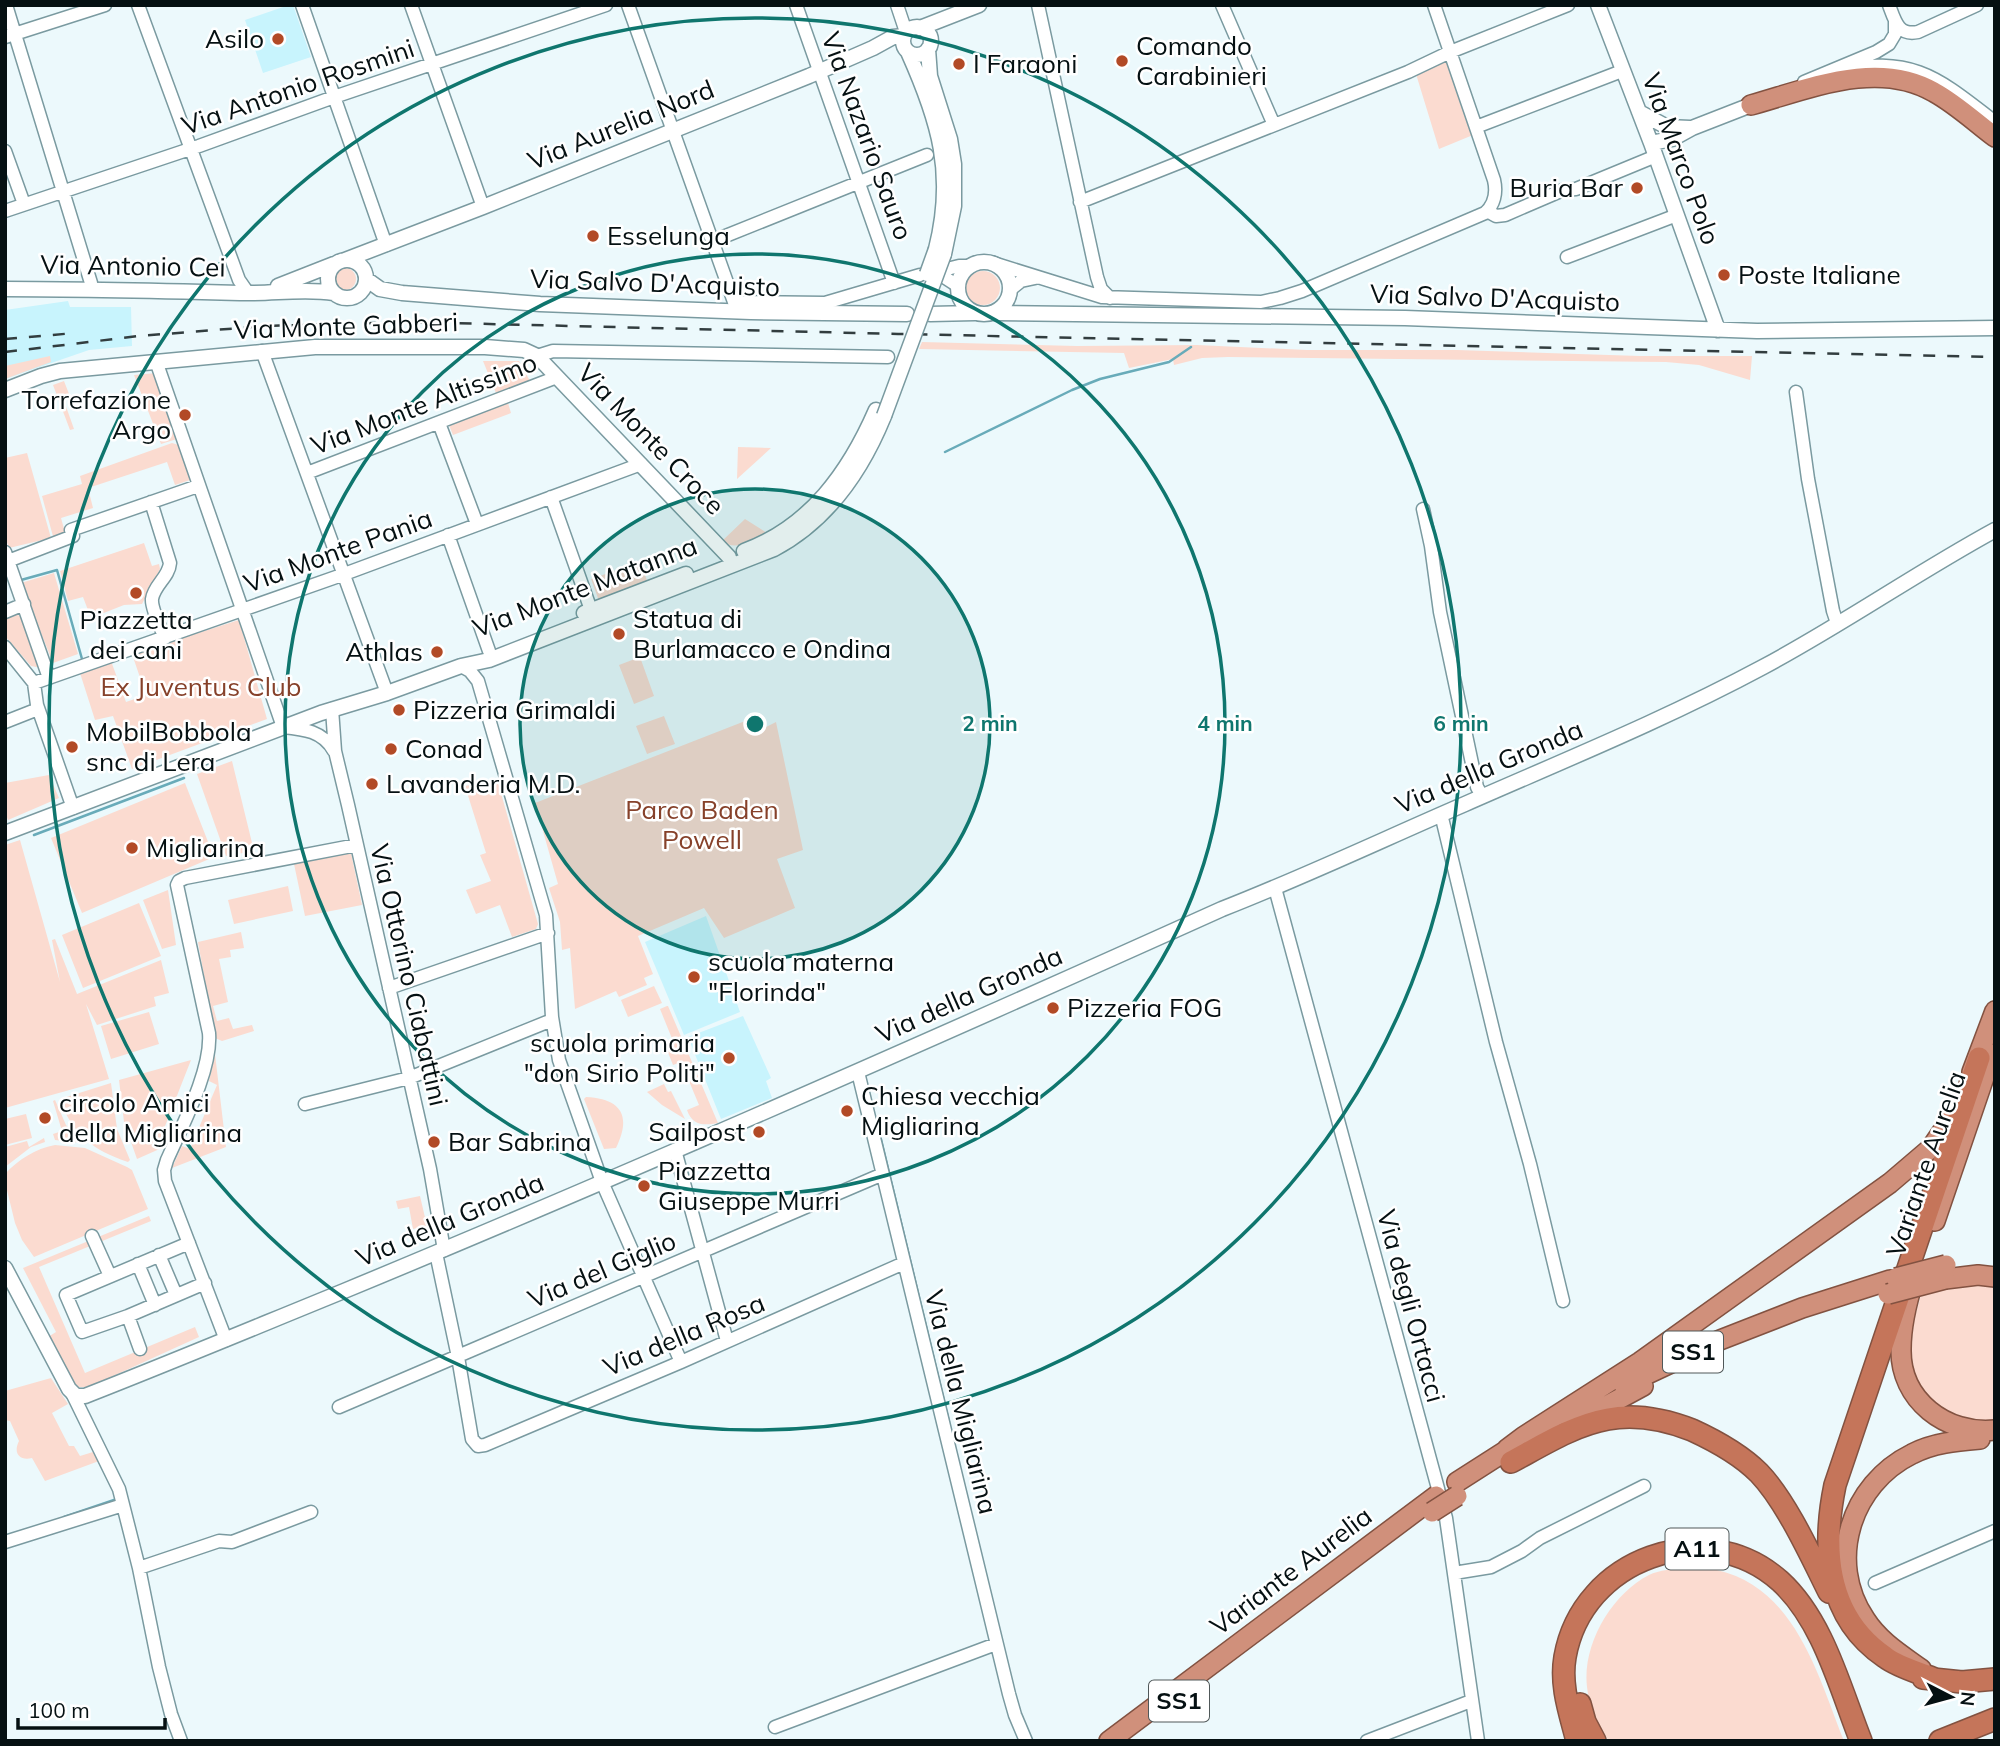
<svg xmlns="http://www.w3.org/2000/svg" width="2000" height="1746" viewBox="0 0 2000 1746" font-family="Mulish,sans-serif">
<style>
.built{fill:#c8f4fd}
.green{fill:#fbdbd0}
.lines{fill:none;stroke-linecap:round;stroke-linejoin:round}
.stream{stroke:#68abb9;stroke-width:2.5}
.minor-casing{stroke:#7a9aa0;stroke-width:15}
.tertiary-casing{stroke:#7a9aa0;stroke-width:17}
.trunk-casing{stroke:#825241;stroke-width:22}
.motorway-casing{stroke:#825241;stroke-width:24}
.minor{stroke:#fff;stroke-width:12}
.tertiary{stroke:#fff;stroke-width:14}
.trunk{stroke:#d0907b;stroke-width:19}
.motorway{stroke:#c5755a;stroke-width:21}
.rail{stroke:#323d3f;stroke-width:2.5;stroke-dasharray:12 12;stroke-linecap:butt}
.tertiary-bridge-casing{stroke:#7a9aa0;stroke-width:17;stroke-linecap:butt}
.trunk-bridge-casing{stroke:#825241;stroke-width:22;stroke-linecap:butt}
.tertiary-bridge{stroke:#fff;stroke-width:14}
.trunk-bridge{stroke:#d0907b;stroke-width:19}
.ring{fill:none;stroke:#0f766e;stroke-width:3.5}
.poi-dot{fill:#b24a26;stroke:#fff;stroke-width:2.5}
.labels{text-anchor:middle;stroke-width:5;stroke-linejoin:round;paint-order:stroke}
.shield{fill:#fff;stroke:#505859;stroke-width:2}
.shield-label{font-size:24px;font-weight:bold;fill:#051012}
.poi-label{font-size:26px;fill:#051012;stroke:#fff;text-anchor:start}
.street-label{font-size:26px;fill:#051012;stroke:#fff}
.park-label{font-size:26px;fill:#86412a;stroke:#fff}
.centre{fill:#0f766e;stroke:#fff;stroke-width:3.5}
.ring-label{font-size:21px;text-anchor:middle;font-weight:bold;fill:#0f766e;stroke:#fff;stroke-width:5;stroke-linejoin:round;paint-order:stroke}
</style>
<rect width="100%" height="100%" fill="#ecf9fc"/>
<path class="built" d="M289,5H293L311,57L263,73L245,20Z
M68,301L70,307H131L132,346L89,350L5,379V310Z
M706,916L740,1012L684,1035L645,942Z
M743,1016L771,1078L766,1081L772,1098L721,1119L688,1037Z"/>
<path class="green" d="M1447,60L1473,135L1439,149L1416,74Z
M334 279a11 11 0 1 1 22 0a11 11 0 1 1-22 0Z
M966 288a17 17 0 1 1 34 0a17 17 0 1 1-34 0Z
M922,342L1077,346L1197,345L1307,350H1457L1640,356H1752L1750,380L1699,365L1666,362L1228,357L1202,358L1174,365L1173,359L1129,368L1124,353L919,349Z
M50,356L51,362L5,379V366Z
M483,361H519L530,381L496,393Z
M157,373L180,438L161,444L134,375Z
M64,381L69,394L63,398L74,429L70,430L53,385Z
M508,403L511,413L453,435L449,425Z
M172,443L182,446L193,479L175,485L167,462L88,488L93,508L61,518L66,536L54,540L42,496L82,484L80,476Z
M738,447L771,448L737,479Z
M27,453L51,538L9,548L5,537V458Z
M745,519L767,533C753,540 736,552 722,541Z
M144,543L152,566L159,564L160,569L142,604L124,605L91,618L83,597L68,601L60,571Z
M640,562L648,583L599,601L591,579Z
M54,573L78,654L53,663L21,583Z
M16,614L23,618L41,668L31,666L5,636V619Z
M239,620L267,719L132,769L113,716L95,720L80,673L111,661L126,702L146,695L132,654Z
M640,657L654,696L634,704L619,665Z
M664,716L675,744L647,754L636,726Z
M758,716L762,729L776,722L803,850L777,859L795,908L724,938L704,908L638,936L653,974L644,978L647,985L619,997L616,991L575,1009L570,948L562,950L560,922L549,888L558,884L535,803Z
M232,761L254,851L226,856L197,774Z
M49,775L59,798L8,820L5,812V783Z
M497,779L538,924L536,929L512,937L500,905L476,914L466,890L491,881L480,855L486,853L465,786Z
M185,783L214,857L82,913L51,838Z
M20,840L60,982L52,940L55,939L77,994L161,960L169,993L154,997L156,1006L97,1025L86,1004L109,1079L5,1108V1064L7,1063L5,1058V845Z
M351,853L362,905L305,916L294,864Z
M288,886L293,911L234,924L228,900Z
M168,890L176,945L162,949L143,900Z
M139,903L161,956L83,988L62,935Z
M241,932L244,948L230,950L231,957L219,959L228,1002L213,1006L217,1021L229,1018L233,1029L252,1025L254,1031L222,1041L215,1038L198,942Z
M654,986L662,1003L628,1017L621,1000Z
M667,1006H668L718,1123C703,1126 692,1125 687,1110L699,1105L681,1062L673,1065L665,1045L673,1041L660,1009Z
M149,1012L159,1044L111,1059L101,1026Z
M215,1054L226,1147L172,1168L182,1146L190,1149L217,1085L209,1081Z
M191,1060L158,1144L164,1147L137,1159L124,1122L119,1080Z
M111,1083L117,1129L130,1160L128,1162C92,1150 75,1135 60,1102V1099Z
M664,1084L668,1092L671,1091L685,1119L662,1105L647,1092Z
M586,1097C621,1099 632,1115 616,1148L604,1149L584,1099Z
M55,1100L66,1125L82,1143L55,1140L53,1134L62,1131L53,1101Z
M26,1114L32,1138L5,1145V1119Z
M44,1138L45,1142L31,1147L5,1167V1147L27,1141L29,1147Z
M55,1145L85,1148L127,1167L132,1170L148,1209L34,1257L22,1240L15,1223L5,1182V1174C19,1159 35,1149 55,1145Z
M420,1196L427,1226L413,1229L409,1207L398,1209L396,1201Z
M149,1216L151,1221L39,1267L85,1373L195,1327L199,1337L89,1387H79L73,1383L48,1337L56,1332L23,1268Z
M1995,1281V1420L1974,1422L1952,1417L1917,1391L1903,1340L1916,1313L1921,1295L1957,1283Z
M51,1378L68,1404L52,1413L69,1446H74L80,1456L93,1452L99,1461L45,1481L32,1458C19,1461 13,1453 19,1441L10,1421L5,1420V1391Z
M1685,1567C1696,1567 1707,1567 1717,1570C1796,1588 1818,1676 1844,1741H1609C1597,1725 1589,1706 1587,1687C1582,1644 1612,1594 1649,1575C1659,1570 1674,1569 1685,1567Z"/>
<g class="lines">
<path class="stream" d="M945,452L1072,390L1100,379L1169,362L1191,347
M21,580L57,570L82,659
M34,835L184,778
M878,1127L949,1422
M64,1517L114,1500"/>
<g class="minor-casing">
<path id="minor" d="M6,5L91,283
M138,5L239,280L248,293
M302,5L386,245
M411,5L483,207
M628,5L734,302L825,303L920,275
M796,5L894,283
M897,5L906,32
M1038,5L1097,277L1101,289L1110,298
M1222,5L1274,125
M1889,5C1895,21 1898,36 1918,32L1977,5
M5,37L105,5
M1833,70C1914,57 1933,74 1995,122
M1804,82L1876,52L1889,44L1895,34V21
M1476,127L1622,71
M5,151L24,204
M1080,202L1408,72L1450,52L1568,5
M5,211L199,146L334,97L606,5
M1487,211L1496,216L1505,215L1563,190L1576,189L1656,156
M713,241L927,155
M1567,257L1677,215
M993,263L1102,297L1261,302L1280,298L1302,291L1485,213C1494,205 1497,193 1494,180L1434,5
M947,269L959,266H970
M944,277L958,286
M1011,289L1021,281L1035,278
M262,351L387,693
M537,356L553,351L888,357
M156,361L283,727C304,729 323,731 334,751
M1796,392L1808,479L1833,611L1837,623
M439,423L477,524
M307,473L557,377
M551,497L591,610
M151,502L170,563C169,577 154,585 152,599C151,608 161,629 165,638
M1423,509L1431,546L1440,612L1477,787L1482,796
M448,535L489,651
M5,552L49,678
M8,561L73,536L71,530L198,486
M5,612L24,604
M5,647L34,683L37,705L73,808
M461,666L470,671L478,681L546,915L552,1017L559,1060L602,1182L681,1362
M34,683L339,576L641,464
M332,709L335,751L348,805L430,1169L444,1250
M5,722L38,709
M1441,814L1496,1042L1530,1164L1563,1301
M1275,888L1446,1518L1478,1741
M389,988L548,933
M858,1072L1009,1694L1015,1715L1026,1741
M305,1104L409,1078L552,1020
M675,1150L727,1341
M92,1236L110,1276
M189,1243L66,1295L82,1332L128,1316L205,1283
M436,1253L458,1357L472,1439L478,1446L485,1445L681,1362L904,1263
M159,1255L176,1295
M138,1264L155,1305
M128,1316L140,1349
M226,1340L165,1181L164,1170L167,1160C182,1126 212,1070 209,1033L177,885L179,881L185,878L357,845
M73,1395L119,1489L139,1568L159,1667L171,1714L181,1741
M339,1407L883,1174
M5,1542L123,1505
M139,1568L219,1541L232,1542L311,1512
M1454,1573L1491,1567L1522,1551L1540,1538L1644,1486
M1875,1583L1995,1531
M775,1727L996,1644
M1367,1741L1471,1701"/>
</g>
<g class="tertiary-casing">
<path id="tertiary" d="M1598,5L1651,143L1718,330
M903 41a14 14 0 1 1 28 0a14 14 0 1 1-28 0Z
M920,28L979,5
M928,49L930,76L950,139L954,164V206L944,254
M908,52C939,121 955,174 936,249
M1639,112L1667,127L1690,128
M1651,143L1672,139L1692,128L1751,105
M328 279a19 19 0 1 1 38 0a19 19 0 1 1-38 0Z
M345,260L483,207L809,76L873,48L893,37L904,36
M958 288a26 26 0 1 1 52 0a26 26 0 1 1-52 0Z
M366,279L380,289L402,293L540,304L751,312L907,314
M278,286L334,264
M5,289C84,289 163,291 243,293C273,294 303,288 334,293
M994,313L1405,318L1757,331L1995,328
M930,314L975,313
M5,390L41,376L60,371L315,347H485L524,350L537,356L729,557
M744,551C810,527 849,472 876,410
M584,613L686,574
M5,833L321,713L387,693L461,666L489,660L774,549C827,521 862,470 884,416
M5,1268L69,1389L76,1396H85C172,1362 258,1326 344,1291C639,1169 931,1040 1222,909C1304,877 1384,839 1465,804C1565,760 1666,719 1763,667C1842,625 1916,573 1995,530"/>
</g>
<g class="trunk-casing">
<path id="trunk" d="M1751,105C1809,89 1877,59 1934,92C1956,104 1975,122 1995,137
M1972,1072L1995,1011
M1935,1221L1992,1054
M1914,1279C1907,1301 1901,1326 1901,1349C1900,1400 1946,1435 1995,1430
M1945,1279L1978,1275L1995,1277
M1624,1385L1720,1340L1802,1308L1890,1280
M1571,1425L1643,1386
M1507,1449L1523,1437L1640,1362L1890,1183L1931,1148L1944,1129L1956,1106
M1457,1482L1518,1443
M1921,1669C1900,1654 1879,1641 1865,1619C1826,1561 1851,1484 1912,1454C1933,1443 1956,1441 1980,1439
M1109,1741L1436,1496"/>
</g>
<g class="motorway-casing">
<path id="motorway" d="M1511,1462C1541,1446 1574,1425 1608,1419C1635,1414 1666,1420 1692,1430C1716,1441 1740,1454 1759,1473C1786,1501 1811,1556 1829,1592
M1923,1678L1962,1682L1995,1679
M1935,1679C1920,1673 1898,1667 1885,1657C1826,1617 1822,1548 1835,1485L1979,1058
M1580,1704L1585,1722L1595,1741
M1577,1741C1570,1713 1560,1686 1565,1657C1582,1559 1705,1514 1780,1581C1823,1620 1840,1688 1861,1741
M1940,1741L1995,1719"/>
</g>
<use href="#minor" class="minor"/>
<use href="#tertiary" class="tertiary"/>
<use href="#trunk" class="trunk"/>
<use href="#motorway" class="motorway"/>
<path class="rail" d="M5,339L75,333
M5,352L139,336L265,326L408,322L898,334L1995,357"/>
<g class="tertiary-bridge-casing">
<path id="tertiary-bridge" d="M927,274L936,249
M884,416L944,254"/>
</g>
<g class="trunk-bridge-casing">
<path id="trunk-bridge" d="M1896,1278L1946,1265
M1888,1294L1945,1279
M1432,1512L1457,1496"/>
</g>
<use href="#tertiary-bridge" class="tertiary-bridge"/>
<use href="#trunk-bridge" class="trunk-bridge"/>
</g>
<circle cx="755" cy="724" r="235" fill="#0f766e" fill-opacity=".12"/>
<g class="ring">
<circle cx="755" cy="724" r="235"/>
<circle cx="755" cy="724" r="470"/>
<circle cx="755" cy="724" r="706"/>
</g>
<g class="poi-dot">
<circle cx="278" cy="39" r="7"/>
<circle cx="1122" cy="61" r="7"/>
<circle cx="959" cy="64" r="7"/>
<circle cx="1637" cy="188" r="7"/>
<circle cx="593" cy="236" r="7"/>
<circle cx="1724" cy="275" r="7"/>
<circle cx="185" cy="415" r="7"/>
<circle cx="136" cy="593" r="7"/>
<circle cx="619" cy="634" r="7"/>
<circle cx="437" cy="652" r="7"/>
<circle cx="399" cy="710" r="7"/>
<circle cx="72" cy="747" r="7"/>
<circle cx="391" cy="749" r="7"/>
<circle cx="372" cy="784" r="7"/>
<circle cx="132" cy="848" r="7"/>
<circle cx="694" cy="977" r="7"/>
<circle cx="1053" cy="1008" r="7"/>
<circle cx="729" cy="1058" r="7"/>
<circle cx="847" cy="1111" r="7"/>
<circle cx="45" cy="1118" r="7"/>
<circle cx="759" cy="1132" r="7"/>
<circle cx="434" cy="1142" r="7"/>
<circle cx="644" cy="1186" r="7"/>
</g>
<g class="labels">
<g class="shield">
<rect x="1663" y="1331.5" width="60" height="41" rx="5"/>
<rect x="1665.5" y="1528.5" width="63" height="41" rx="5"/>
<rect x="1149" y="1680.5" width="60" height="41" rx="5"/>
</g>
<g class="shield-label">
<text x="1693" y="1360">SS1</text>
<text x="1697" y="1557">A11</text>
<text x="1179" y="1709">SS1</text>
</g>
<g class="poi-label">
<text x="264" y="48" text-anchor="end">Asilo</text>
<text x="1136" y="55">Comando<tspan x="1136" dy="30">Carabinieri</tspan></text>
<text x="973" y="73">I Faraoni</text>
<text x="1623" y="197" text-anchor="end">Buria Bar</text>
<text x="607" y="245">Esselunga</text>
<text x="1738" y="284">Poste Italiane</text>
<text x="171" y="409" text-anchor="end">Torrefazione<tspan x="171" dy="30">Argo</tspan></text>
<text x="633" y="628">Statua di<tspan x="633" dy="30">Burlamacco e Ondina</tspan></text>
<text x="136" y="629" text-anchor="middle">Piazzetta<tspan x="136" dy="30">dei cani</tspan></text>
<text x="423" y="661" text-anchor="end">Athlas</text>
<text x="413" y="719">Pizzeria Grimaldi</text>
<text x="86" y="741">MobilBobbola<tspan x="86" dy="30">snc di Lera</tspan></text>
<text x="405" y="758">Conad</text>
<text x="386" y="793">Lavanderia M.D.</text>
<text x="146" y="857">Migliarina</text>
<text x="708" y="971">scuola materna<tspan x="708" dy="30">"Florinda"</tspan></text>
<text x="1067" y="1017">Pizzeria FOG</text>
<text x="715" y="1052" text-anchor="end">scuola primaria<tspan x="715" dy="30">"don Sirio Politi"</tspan></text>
<text x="861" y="1105">Chiesa vecchia<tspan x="861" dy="30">Migliarina</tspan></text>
<text x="59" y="1112">circolo Amici<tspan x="59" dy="30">della Migliarina</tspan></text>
<text x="745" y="1141" text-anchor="end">Sailpost</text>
<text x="448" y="1151">Bar Sabrina</text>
<text x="658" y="1180">Piazzetta<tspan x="658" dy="30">Giuseppe Murri</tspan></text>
</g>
<g class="street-label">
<text transform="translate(298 87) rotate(-19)" y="9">Via Antonio Rosmini</text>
<text transform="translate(621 125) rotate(-22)" y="9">Via Aurelia Nord</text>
<text transform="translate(867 136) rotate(70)" y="9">Via Nazario Sauro</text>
<text transform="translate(1681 159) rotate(70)" y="9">Via Marco Polo</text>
<text transform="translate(133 266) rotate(1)" y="9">Via Antonio Cei</text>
<text transform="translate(655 283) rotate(2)" y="9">Via Salvo D'Acquisto</text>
<text transform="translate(1495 298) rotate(2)" y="9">Via Salvo D'Acquisto</text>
<text transform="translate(346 326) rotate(-2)" y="9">Via Monte Gabberi</text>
<text transform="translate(424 404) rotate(-21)" y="9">Via Monte Altissimo</text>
<text transform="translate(651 439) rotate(46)" y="9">Via Monte Croce</text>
<text transform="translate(338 551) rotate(-20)" y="9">Via Monte Pania</text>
<text transform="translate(585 587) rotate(-21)" y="9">Via Monte Matanna</text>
<text transform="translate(1489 767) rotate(-23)" y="9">Via della Gronda</text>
<text transform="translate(409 975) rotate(77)" y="9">Via Ottorino Ciabattini</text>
<text transform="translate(969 995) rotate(-24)" y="9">Via della Gronda</text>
<text transform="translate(1926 1164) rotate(-71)" y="9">Variante Aurelia</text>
<text transform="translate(450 1220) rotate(-23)" y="9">Via della Gronda</text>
<text transform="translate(602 1270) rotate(-23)" y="9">Via del Giglio</text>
<text transform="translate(1411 1306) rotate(75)" y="9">Via degli Ortacci</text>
<text transform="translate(684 1335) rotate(-23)" y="9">Via della Rosa</text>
<text transform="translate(961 1402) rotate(76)" y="9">Via della Migliarina</text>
<text transform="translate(1291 1571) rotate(-37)" y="9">Variante Aurelia</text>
</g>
<g class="park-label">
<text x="201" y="696">Ex Juventus Club</text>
<text x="702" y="819">Parco Baden<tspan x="702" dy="30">Powell</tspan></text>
</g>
</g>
<circle cx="755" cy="724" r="10" class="centre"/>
<g class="ring-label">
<text x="990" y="731">2 min</text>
<text x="1225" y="731">4 min</text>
<text x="1461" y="731">6 min</text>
</g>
<rect width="2000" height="1746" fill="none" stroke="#051012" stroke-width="14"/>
<g transform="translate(1951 1697) rotate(96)" stroke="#ffffff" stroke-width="5" paint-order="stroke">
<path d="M0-5L12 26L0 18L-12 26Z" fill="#051012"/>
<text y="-10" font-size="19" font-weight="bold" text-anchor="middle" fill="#051012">N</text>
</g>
<path d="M18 1718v10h147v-10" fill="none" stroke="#051012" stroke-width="3.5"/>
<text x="28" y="1718" font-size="21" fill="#051012" stroke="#ffffff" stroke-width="5" paint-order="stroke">100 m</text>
</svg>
